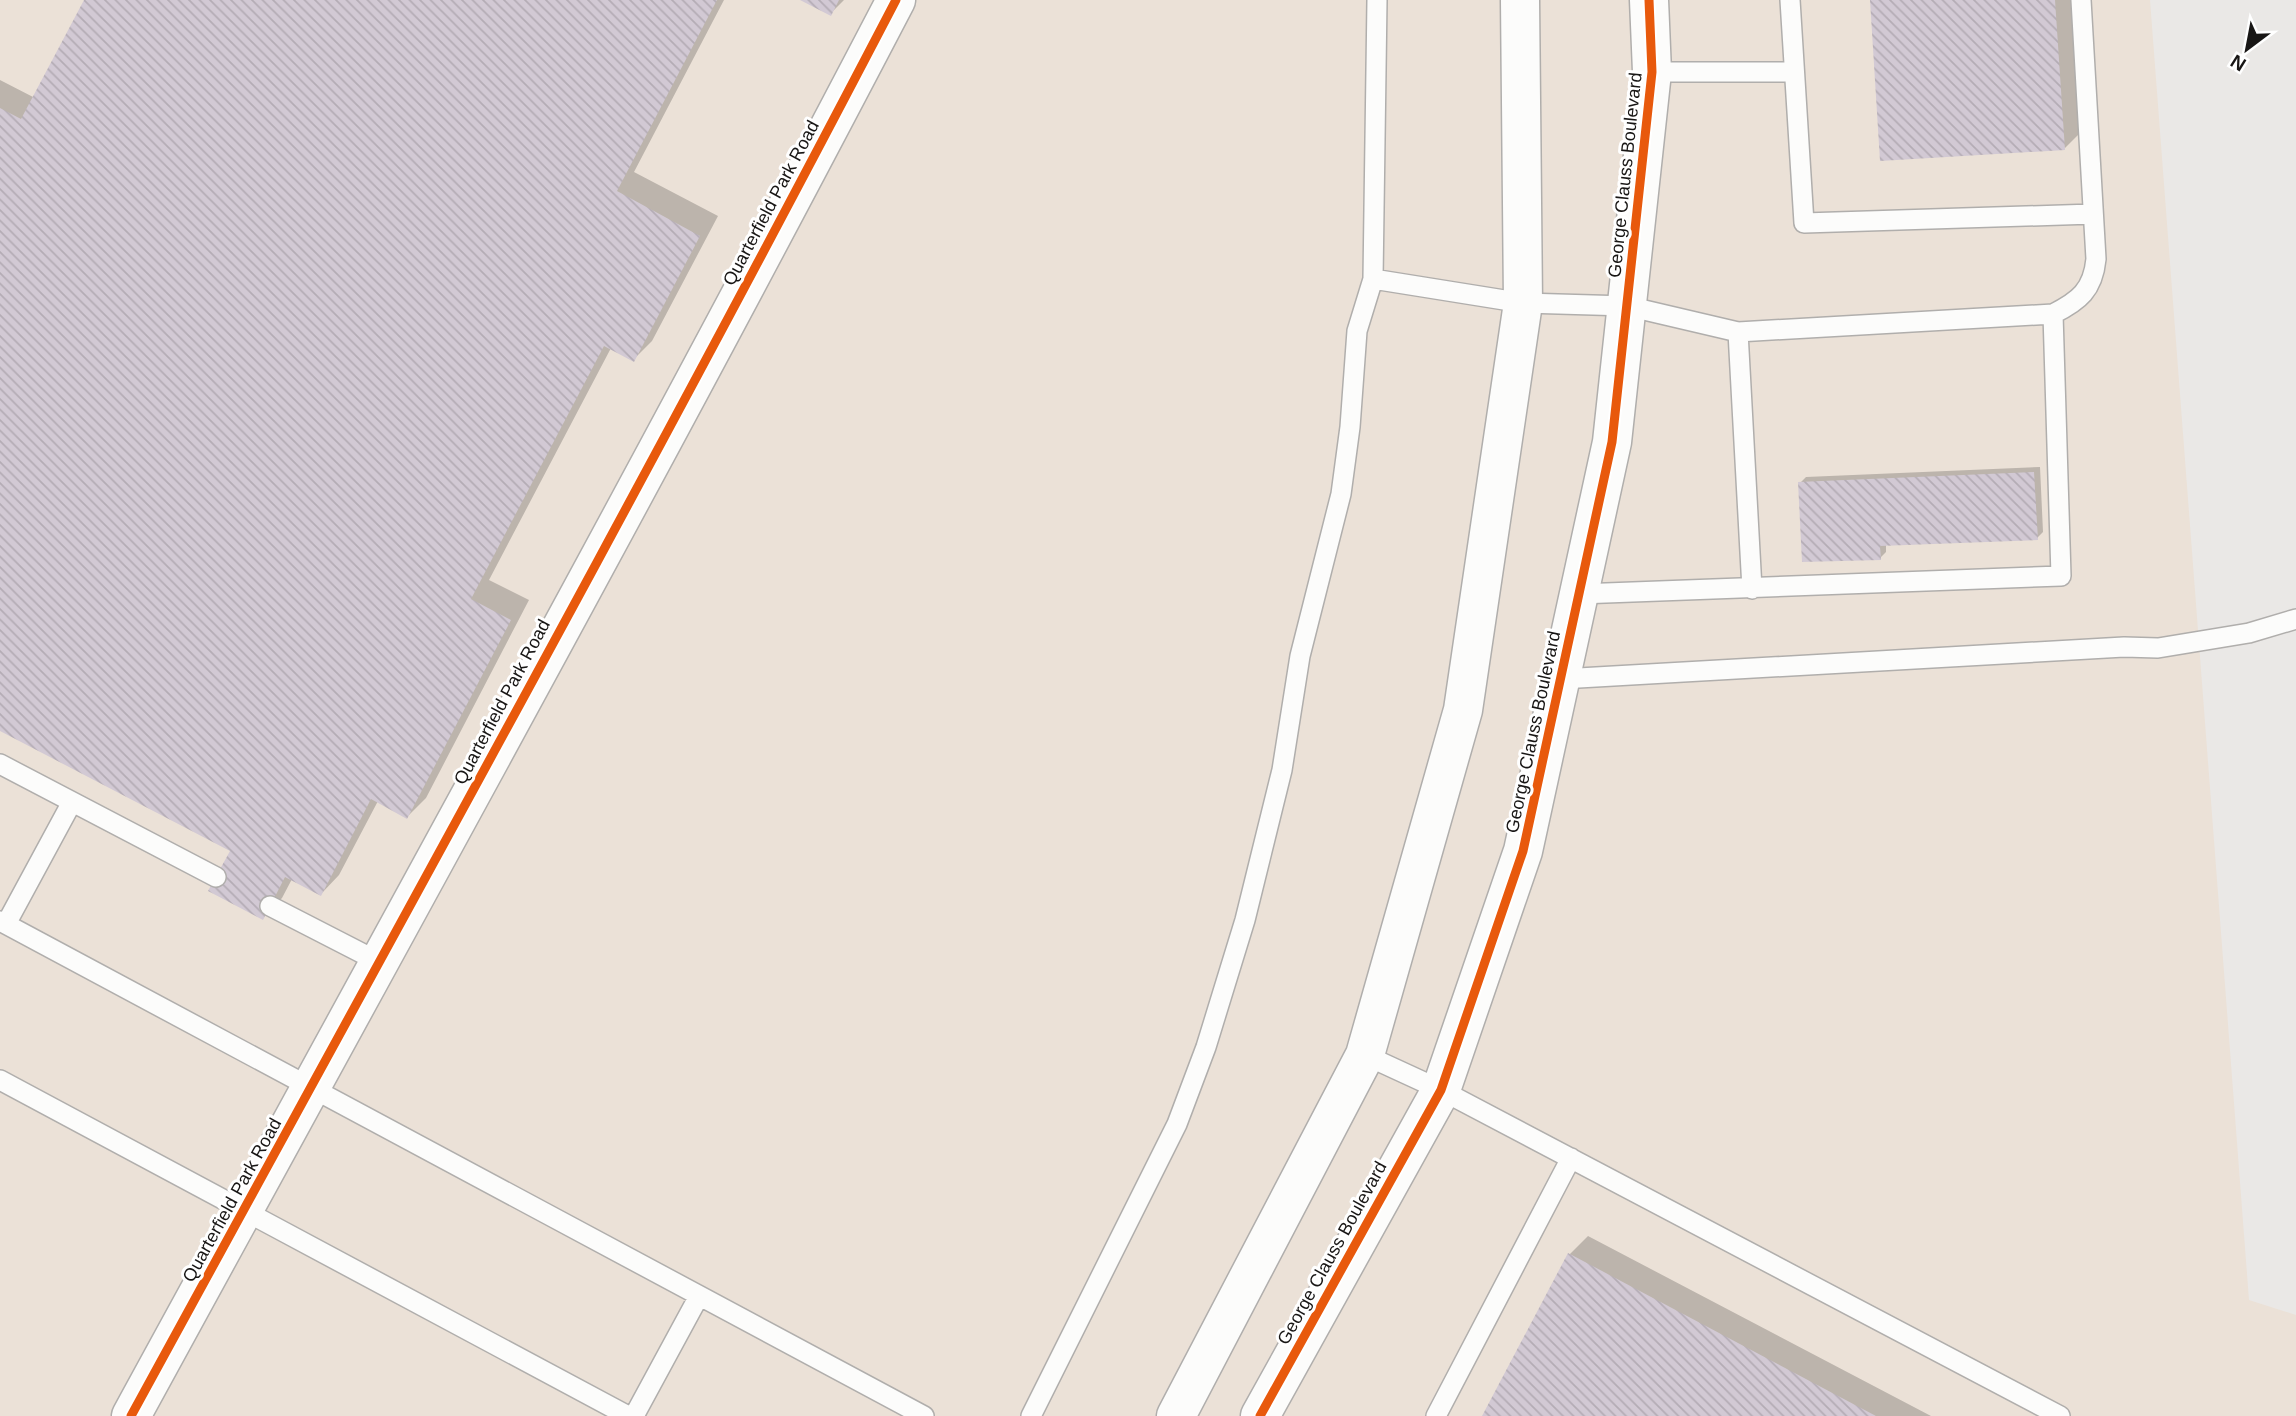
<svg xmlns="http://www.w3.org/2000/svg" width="2296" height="1416" viewBox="0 0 2296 1416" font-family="Arial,sans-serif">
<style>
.commercial{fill:#ebe1d7}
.shadow{fill:#0003}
.building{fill:url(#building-back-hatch)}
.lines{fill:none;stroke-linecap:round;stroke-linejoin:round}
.service-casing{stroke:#b0aeac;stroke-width:22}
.minor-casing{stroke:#b0aeac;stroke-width:41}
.service{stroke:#fcfcfb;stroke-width:19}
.minor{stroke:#fcfcfb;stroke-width:38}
.cycleway-casing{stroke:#fff;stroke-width:13}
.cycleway{stroke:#e8590c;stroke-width:9}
.labels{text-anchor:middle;stroke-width:6;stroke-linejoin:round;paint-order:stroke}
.street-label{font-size:18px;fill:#181615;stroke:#fff}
</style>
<defs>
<pattern id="building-back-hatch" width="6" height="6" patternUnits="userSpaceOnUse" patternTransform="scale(1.75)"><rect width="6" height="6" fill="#d2c9d4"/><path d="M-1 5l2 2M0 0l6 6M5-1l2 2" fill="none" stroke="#b4acb5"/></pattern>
</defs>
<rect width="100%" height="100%" fill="#eae8e6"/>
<path class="commercial" d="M0,0H2150L2249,1300L2296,1315V1416H0Z"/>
<path class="shadow" d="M86,0H724L634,172L718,216L652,341L633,360L611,348L489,580L529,600L426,798L407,817L378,801L339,875L321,894L292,879L282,898L263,917L232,850L0,729V80L35,98Z
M804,0H844L830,14Z
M1871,0H2075L2084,129L2065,148Z
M2040,467L2043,532L2037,538L1886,544V552L1880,558L1800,483L1806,477Z
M1588,1236L1931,1416H1484L1569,1255Z"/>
<path class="building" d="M84,0H717L617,191L700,236L634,362L604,346L471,599L511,620L407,819L371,799L321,896L285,877L263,920L208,891L230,851L0,731V108L21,119Z
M800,0H839L831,16Z
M1870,0H2055L2065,150L1880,161Z
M2034,472L2038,540L1880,546L1881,560L1802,562L1798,482Z
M1568,1253L1876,1416H1482Z"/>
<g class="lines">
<g class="service-casing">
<path id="service" d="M1790,0L1804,223L2093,214
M1652,72H1794
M1373,279L1523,303L1627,306L1738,332L2053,314L2061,576L1579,594
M2053,314C2079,301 2093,290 2096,259L2081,0
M1738,332L1752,589
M1561,679L2124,647L2158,648L2249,633L2296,619
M0,764L216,877
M270,906L379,962
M0,921L924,1416
M6,924L72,802
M1365,1055L1441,1090L2060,1416
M0,1080L628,1416
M634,1416L699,1296
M1031,1416L1177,1124L1206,1047L1245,920L1282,770L1300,656L1341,494L1350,427L1357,331L1373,279L1377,0
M1436,1416L1571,1158"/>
</g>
<g class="minor-casing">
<path id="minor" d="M131,1416C388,945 648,476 896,0
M1176,1416L1365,1055L1463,710L1523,303L1520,0
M1260,1416L1441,1090L1523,851L1612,442L1652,72L1649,0"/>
</g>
<use href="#service" class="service"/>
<use href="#minor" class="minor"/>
<g class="cycleway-casing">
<path id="cycleway" d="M131,1416C388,945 648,476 896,0
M1260,1416L1441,1090L1523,851L1612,442L1652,72L1649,0"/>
</g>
<use href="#cycleway" class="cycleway"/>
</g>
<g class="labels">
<g class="street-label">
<text transform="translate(1625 175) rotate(-84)" y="6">George Clauss Boulevard</text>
<text transform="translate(771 203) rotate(-62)" y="6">Quarterfield Park Road</text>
<text transform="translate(502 702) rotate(-62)" y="6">Quarterfield Park Road</text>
<text transform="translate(1533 732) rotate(-78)" y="6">George Clauss Boulevard</text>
<text transform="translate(232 1200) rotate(-61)" y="6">Quarterfield Park Road</text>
<text transform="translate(1332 1253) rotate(-61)" y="6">George Clauss Boulevard</text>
</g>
</g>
<g transform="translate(2247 49) rotate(212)" stroke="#ffffff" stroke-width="5" paint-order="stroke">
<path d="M0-5L12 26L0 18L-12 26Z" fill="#181615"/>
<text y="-10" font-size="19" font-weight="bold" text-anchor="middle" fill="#181615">N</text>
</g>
</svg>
